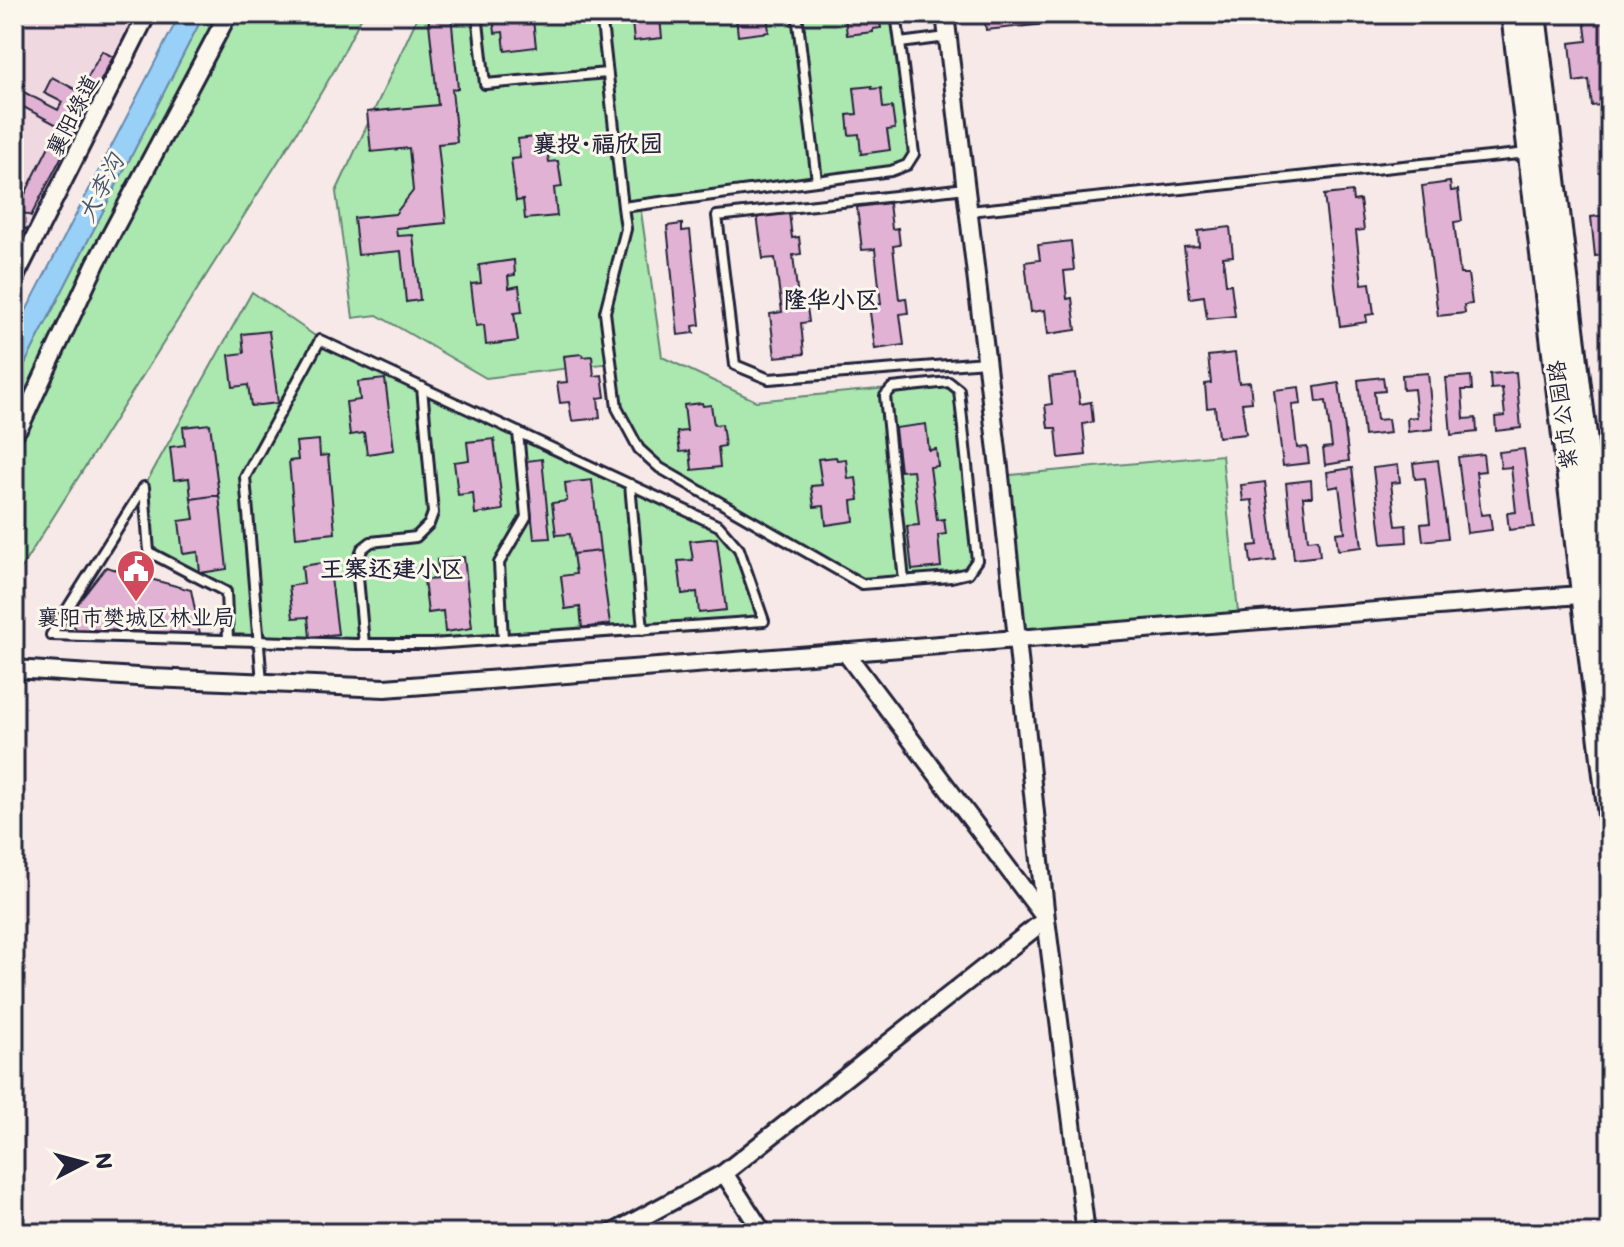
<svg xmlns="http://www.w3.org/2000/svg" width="1624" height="1247" viewBox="0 0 1624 1247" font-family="Mali,'LXGW WenKai TC',sans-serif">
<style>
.built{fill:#f0d8e1}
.green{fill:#aae8af;stroke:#668575;stroke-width:2}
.water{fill:#99d0f8;stroke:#698aac;stroke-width:2}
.building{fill:#e1b2d3;stroke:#22223b;stroke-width:2}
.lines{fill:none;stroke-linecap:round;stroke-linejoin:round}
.lane-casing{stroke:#22223b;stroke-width:14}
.street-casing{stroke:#22223b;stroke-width:22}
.secondary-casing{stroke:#22223b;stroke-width:28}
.lane{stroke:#fbf7ec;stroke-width:8}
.street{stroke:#fbf7ec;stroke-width:16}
.secondary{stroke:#fbf7ec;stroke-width:22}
.labels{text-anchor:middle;stroke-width:6;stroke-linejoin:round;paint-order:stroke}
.street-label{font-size:22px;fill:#22223b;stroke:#fbf7ec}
.poi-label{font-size:22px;fill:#22223b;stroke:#fbf7ec}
.neighbourhood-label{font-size:24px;font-weight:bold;fill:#22223b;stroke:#fbf7ec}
.water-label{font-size:24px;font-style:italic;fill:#465674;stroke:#fbf7ec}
</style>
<rect width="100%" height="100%" fill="#f6e9e7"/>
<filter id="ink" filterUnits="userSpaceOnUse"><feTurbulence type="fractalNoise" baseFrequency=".0125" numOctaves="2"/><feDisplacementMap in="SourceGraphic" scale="16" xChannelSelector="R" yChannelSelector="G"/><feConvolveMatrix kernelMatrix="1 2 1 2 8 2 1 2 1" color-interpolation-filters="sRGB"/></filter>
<g filter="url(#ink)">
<path class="built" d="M14,14H159L14,299Z"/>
<path class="green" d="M204,14H363L335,69L307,116L14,579V385Z
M419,14H896L914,154L907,165L640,205L662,357L756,401L949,382L959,390L977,560L968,573L862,584L660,468L639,449L617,408L611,363L486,378L377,315L353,318L336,192Z
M252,292L321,340L719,526L739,549L764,621L432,644L228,639L225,592L149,552L144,487Z
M1222,455L1239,622L1017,639L1000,476Z"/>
<path class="water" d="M180,14H204L14,385V334Z"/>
<path class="building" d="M428,14H451L458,89H452L457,142L438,144L446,223L396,228L397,236L413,235L420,300L406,302L401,251L358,255L354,218L395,214L413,191L409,148L371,152L367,112L438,105Z
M493,14H541V19L533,20L536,47L505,51L503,32L495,33Z
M621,14H667V17L660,18L662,38L634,41L632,22L622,23Z
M728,14H767L769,32L738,36L736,17L728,18Z
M838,14H882L879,16L881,28L873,29V32L847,35L845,18L839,19Z
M984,14H1064L1065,22L986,30Z
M1604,16L1609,27L1608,35L1606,40L1610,78V104L1592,106L1589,80L1574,82L1570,43L1587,41L1584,18Z
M102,51L113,57L31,216L17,210L59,126L14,102V87L58,110L62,102L44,93L52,77L80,92Z
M872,86V89L881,88L883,108L892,107L895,129L887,130L890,150L861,154L859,134L849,135L847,115L857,114L854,88Z
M553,135L555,150H547L549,162L558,161L562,187L554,188L557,216L525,219L523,200L516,201L511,159L520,158L518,139Z
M1450,182L1451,191L1458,190L1462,221L1454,222L1460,274H1468L1472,304L1464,305L1465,313L1438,316L1422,186Z
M1610,191V254L1595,256L1591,217L1608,215L1605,192Z
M1352,192L1353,201L1360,200L1364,230L1356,231L1362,284L1370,283L1374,314L1366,315L1367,322L1340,326L1324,195Z
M889,203L892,229L898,228L900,245L893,246L899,299L906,298L908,313L900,314L904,345L875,349L869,305L881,304L875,249L862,250L857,207Z
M789,212L792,238L799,237L801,254L793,255L799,307H807L809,322L801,323L804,354L775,357L770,314L782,312L775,258L763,259L757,215Z
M14,222L27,230L14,259Z
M682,224V231L690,230L700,325L693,326L694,333L678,335L667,226Z
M1230,227L1233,256L1223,257L1226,284H1231L1235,316L1207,319L1204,296L1190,298L1184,247L1199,246L1198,231Z
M1071,241L1074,270L1064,271L1067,299L1072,298L1076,330L1048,334L1045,310L1031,312L1025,262L1040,260L1038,245Z
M514,260L515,275L508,276L509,288L519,286L522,312L514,313L518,341L486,345L484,325L476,326L471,284L481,283L479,265Z
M269,331L278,403L251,406L248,385L233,387L229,355L244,353L242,334Z
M1235,353L1239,383L1250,382L1252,402L1242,403L1246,434L1218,437L1215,407L1207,408L1205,384L1211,383L1208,356Z
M582,354L583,357L592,356L594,376L602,375L605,397L598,398L600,418L572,421L569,402L560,403L557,383L567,382L564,356Z
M1602,362H1610V419H1607Z
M1516,372L1521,428L1496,431L1495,417L1505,416L1502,388L1491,389L1490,374Z
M1428,373L1433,429L1408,432L1407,418L1417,417L1414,389L1403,390L1402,375Z
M1076,374L1080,404L1091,402L1093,422L1083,424L1086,455L1059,458L1056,428H1048L1045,405L1052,404L1049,377Z
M1471,376L1472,390H1462L1464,419L1476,418L1477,432L1451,435L1446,378Z
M1383,377L1385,391L1374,392L1377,420L1388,419L1390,433L1364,436L1358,380Z
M385,379L394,450L367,454L364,433L350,435L346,402L360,400L358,382Z
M1339,383L1349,461L1325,465L1323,448L1332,447L1326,401L1317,402L1315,387Z
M1299,387L1301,404L1292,405L1297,448L1307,447L1309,463L1283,466L1274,390Z
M702,403L703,406L711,405L714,425L722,424L725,446L718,447L720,467L692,470L690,451L680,452L677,432L687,431L684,405Z
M210,424L219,495L191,499L189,478L174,480L170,447L185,445L183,427Z
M926,424L929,450L936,449L938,466L930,467L937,520L944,519L946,534L938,535L941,567L912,570L907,526L919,525L913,470L900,471L895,428Z
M494,439L503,510L475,514L473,493L458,495L454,462L469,460L467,442Z
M319,440L320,456L328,455L335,533L296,537L289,461L298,460L296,442Z
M1524,449L1534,527L1509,530L1507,513L1516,512L1511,467L1501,468L1499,452Z
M1483,454L1485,471L1476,472L1481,515L1490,514L1492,530L1467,533L1458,457Z
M836,457L837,460L846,459L848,479L856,478L859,500L852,501L854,521L826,525L824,506L814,507L811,486L822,485L818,459Z
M542,459L550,538L534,539L526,461Z
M1438,460L1448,538L1423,541L1421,524L1430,523L1425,478L1415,479L1413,463Z
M1398,465L1400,482L1391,483L1396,526L1406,525L1407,542L1382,544L1373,468Z
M1352,468L1362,547L1338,550L1336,533L1345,532L1339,486L1329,488L1327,472Z
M592,480L600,551L573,554L570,534L556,535L552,503L567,501L565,483Z
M1311,480L1312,497H1303L1308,540L1318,539L1320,556L1294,559L1286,483Z
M1265,482L1275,560L1251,563L1249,546L1258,545L1252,500L1243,501L1241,485Z
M219,495L227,569L200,573L198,552L183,554L179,521L194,519L191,499Z
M717,538L726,610L699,613L697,592L682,594L678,561L693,560L690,541Z
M600,551L610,624L582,628L580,607L565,609L561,576L576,574L573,554Z
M464,557L472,628L445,632L443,611L428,613L424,580L439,579L437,560Z
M329,562L338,634L310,637L308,617L293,618L289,586L304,584L302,566Z
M106,567L191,590L200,634L76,629L68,616Z"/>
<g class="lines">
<g class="lane-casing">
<path id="lane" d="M477,14L485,84L607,73
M601,14L623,207
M797,14L817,181
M896,14L900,43
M966,188L717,216L735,365L769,379L986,362
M969,211L1528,153
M630,484L643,630
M904,581L885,396L892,388L949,382L959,390L977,560L968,573L951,577L862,584L660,468L639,449L617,408L605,312L626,229L623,207L891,171L907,165L914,154L900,43L947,37
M228,639L226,592L149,552L144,487L51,635L356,644H432L764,621L739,549L719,526L320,340L245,477L262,682
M503,639L499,563L526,517L518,432
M364,644L357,566L362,549L371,542L416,537L429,524L433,513L422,387"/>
</g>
<g class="street-casing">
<path id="street" d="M14,279L147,14
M14,434L21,424L96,263L228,14
M14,669L152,678L385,688L1017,639L1000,476L945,14
M724,1173L1046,919L845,652
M613,1233L724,1173L763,1233
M1086,1233L1046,919L1017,639L1593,594"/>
</g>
<g class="secondary-casing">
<path id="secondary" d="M1513,14L1610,816
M1534,14L1610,642"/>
</g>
<use href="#lane" class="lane"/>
<use href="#street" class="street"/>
<use href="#secondary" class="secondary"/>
</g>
</g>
<defs>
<g id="civic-pin" transform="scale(2)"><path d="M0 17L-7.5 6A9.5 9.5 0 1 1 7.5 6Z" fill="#d1495b" stroke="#fbf7ec"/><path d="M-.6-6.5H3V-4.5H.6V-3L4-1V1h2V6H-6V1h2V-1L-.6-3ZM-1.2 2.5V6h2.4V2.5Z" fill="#fff"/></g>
</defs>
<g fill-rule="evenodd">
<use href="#civic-pin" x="136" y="569"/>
</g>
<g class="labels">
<g class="street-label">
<text transform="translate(72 115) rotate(-63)" y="8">襄阳绿道</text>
<text transform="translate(1562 415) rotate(-97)" y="8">紫贞公园路</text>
</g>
<g class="poi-label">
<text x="136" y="625">襄阳市樊城区林业局</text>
</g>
<g class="neighbourhood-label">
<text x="598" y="152">襄投·福欣园</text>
<text x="831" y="308">隆华小区</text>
<text x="392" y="577">王寨还建小区</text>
</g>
<g class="water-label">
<text transform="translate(101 188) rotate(-63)" y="8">大李沟</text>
</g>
</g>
<rect width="1624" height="1247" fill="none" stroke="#fbf7ec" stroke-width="48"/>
<rect x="24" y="24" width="1576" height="1199" fill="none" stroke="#22223b" stroke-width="3" filter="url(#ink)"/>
<g transform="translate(84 1163) rotate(84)" stroke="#fbf7ec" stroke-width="6" paint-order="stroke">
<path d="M0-6L14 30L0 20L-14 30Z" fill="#22223b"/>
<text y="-12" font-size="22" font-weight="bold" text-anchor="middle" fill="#22223b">N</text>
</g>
</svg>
